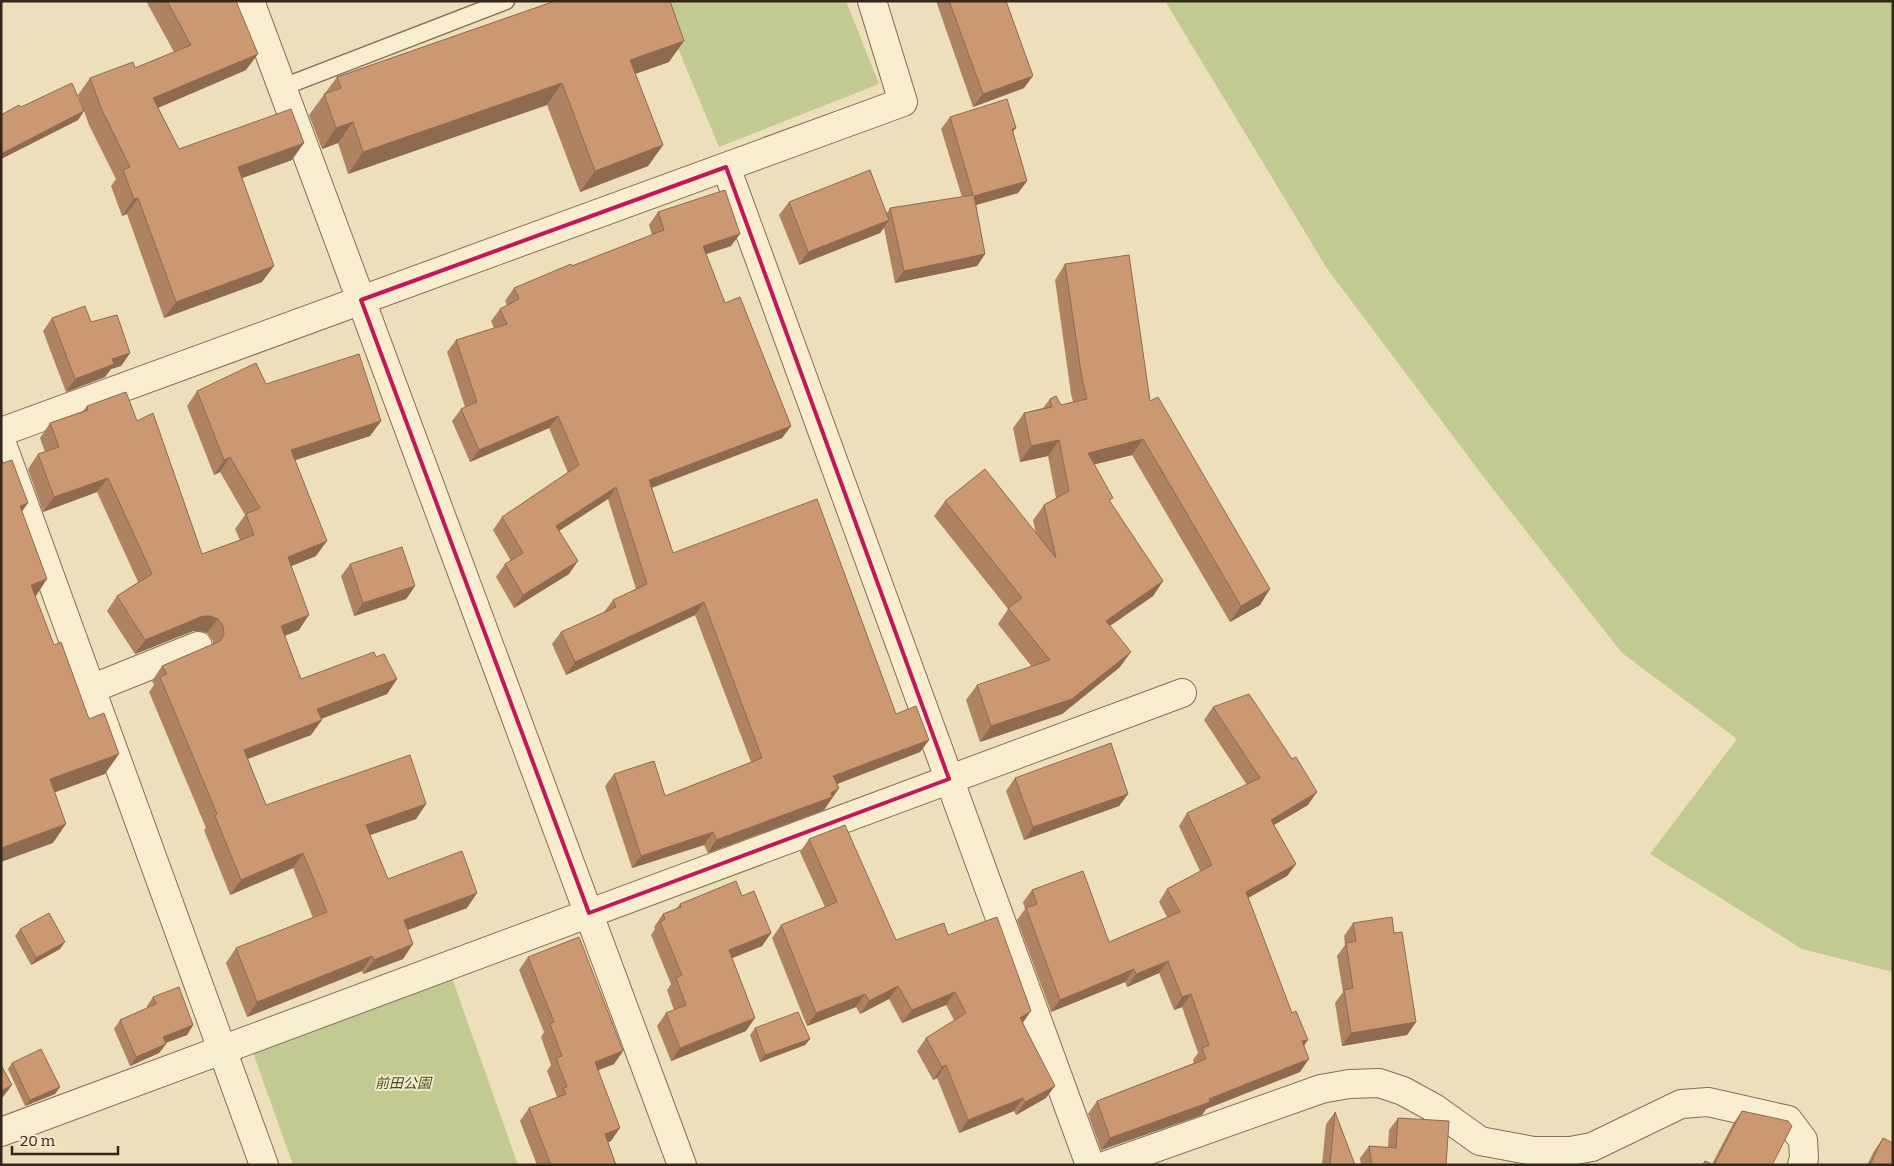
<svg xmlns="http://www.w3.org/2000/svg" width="1894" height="1166" viewBox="0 0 1894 1166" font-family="Bitter,'Noto Sans JP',serif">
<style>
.green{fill:#c3ca91}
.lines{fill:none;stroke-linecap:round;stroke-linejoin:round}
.lane-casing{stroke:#846f56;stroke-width:19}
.street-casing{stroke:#846f56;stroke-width:30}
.lane{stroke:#f8edcf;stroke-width:16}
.street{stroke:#f8edcf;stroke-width:28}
.wall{fill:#af8362}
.shaded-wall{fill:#8e6a50}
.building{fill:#cb9872;stroke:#8e6a50}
.marked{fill:none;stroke:#c2185b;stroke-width:4;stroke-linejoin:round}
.labels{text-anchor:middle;stroke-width:4;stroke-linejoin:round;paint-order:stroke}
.park-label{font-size:14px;font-style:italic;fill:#445022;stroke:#f5e9cc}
</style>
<rect width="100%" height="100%" fill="#eddfbc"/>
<path class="green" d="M667,1H846L879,84L719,147L661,7Z
M1165,1H1893V972L1802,949L1650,854L1737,739L1622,653L1489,484L1328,270Z
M452,978L518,1165H293L252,1050Z"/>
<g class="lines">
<g class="lane-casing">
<path id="lane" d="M283,87L506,1"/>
</g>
<g class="street-casing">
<path id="street" d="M250,1L682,1165
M726,167L1090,1165
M1,432L903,102L872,1
M1,441L264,1165
M91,689L198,646
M1,1132L1182,693
M1107,1165L1321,1089L1349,1084L1379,1083L1403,1091L1434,1108L1480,1141L1534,1151H1570L1592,1147L1681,1104L1708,1102L1788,1120L1803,1140L1804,1158L1802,1165"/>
</g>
<use href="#lane" class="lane"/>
<use href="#street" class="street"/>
</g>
<path class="wall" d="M146,1H236L246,70L158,108L179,149L292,160L242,178L262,282L164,318L127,214L122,216L111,186L116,179L89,125L84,111L78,120L1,159V115L21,107L83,108L78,95L90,78L135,68L174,52Z
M555,1H671L669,62L635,74L663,145L648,166L580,192L547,105L348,174L338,143L322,149L309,115L337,77Z
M936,1H1006L1024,88L973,107Z
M950,117L1016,128L1013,132L1027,181L1018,193L976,205L985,254L977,266L895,283L884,228L880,233L799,265L779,215L789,202L887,213L890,208L962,197L941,129Z
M658,212L731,246L706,254L725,303L791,426L782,438L652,488L673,553L896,714L929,740L920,752L837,784L839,788L824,810L708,853L704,845L632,868L605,786L614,774L665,796L751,762L695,615L566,675L552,644L561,632L604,612L613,600L636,589L608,499L559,531L569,574L514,608L496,577L505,564L511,561L493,530L502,517L568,473L549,428L470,462L452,421L461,409L465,407L447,352L456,340L494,328L491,321L500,309L507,305L505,301L514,288L652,235L649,225Z
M1065,264L1150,401L1260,605L1230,622L1132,455L1094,464L1110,502L1163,581L1153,596L1110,626L1120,667L1062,714L980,742L966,700L977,685L1032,667L998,624L1008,609L934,516L945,501L1036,534L1033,520L1044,505L1056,498L1048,456L1020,462L1013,428L1024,413L1043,408L1050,399L1061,405L1073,402L1071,394L1055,280Z
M52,318L91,322L130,353L121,366L111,369L105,377L66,392L43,331Z
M266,384L381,421L370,436L295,460L316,556L291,566L299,630L285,636L301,679L376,657L397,679L387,694L321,719L311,735L248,759L266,805L426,804L416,819L370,835L388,879L467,908L408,930L403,959L363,974L362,971L247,1017L226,963L236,948L313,918L293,868L230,895L204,830L206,828L149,692L154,685L152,681L162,666L213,644V641L207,633L200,631H193L135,654L107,611L117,596L138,582L97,492L43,512L28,469L38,454L45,452L40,438L50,423L83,411L87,406L137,421L202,554L240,540L235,529L245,515L220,472L214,475L187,406L197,391Z
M350,564L415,586L406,599L354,616L341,576Z
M1213,707L1308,805L1274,825L1296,864L1287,876L1248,898L1303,1046L1300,1072L1206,1109L1202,1115L1101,1150L1088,1114L1097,1101L1194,1063L1193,1060L1198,1053L1182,1007L1174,1010L1159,973L1127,987L1125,982L1051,1012L1017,920L1025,909L1023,902L1032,890L1109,942L1167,917L1159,902L1167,889L1200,871L1179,826L1187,813L1247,785L1204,720Z
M1015,778L1128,794L1119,806L1024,840L1006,791Z
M809,839L896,940L948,935L1023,1024L1046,1098L1016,1115L1014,1111L959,1133L937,1078L933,1080L917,1051L926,1038L954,1020L946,1005L902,1023L889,999L860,1014L856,1007L807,1026L772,938L781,925L825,907L800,852Z
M742,896L771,933L762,946L732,958L746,1031L671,1061L657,1026L666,1013L674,1010L667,990L671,984L651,935L655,929L654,927L663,914L677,908L680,904Z
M1353,923L1394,933L1416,1022L1407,1035L1342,1046L1335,1003L1343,992L1337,956L1345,945L1344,936Z
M20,929L60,949L31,965L15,936Z
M528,957L623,1051L614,1064L598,1070L611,1141L608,1142L616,1165H537L520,1121L529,1108L557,1097L547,1071L551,1065L541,1037L544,1032L519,970Z
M153,997L193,1025L187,1035L166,1043V1044L159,1053L130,1066L114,1029L120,1020L147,1008V1006Z
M755,1028L810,1039L805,1045L760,1062L750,1035Z
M12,1063L60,1087L55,1094L25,1106L8,1069Z
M1742,1111L1772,1165H1702L1705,1161L1712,1164L1733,1124Z
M1335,1112L1355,1165H1322L1326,1124Z
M1398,1118L1446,1165H1361L1360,1158L1369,1146L1388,1147L1389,1130Z
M1883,1138L1893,1165H1867L1874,1151Z"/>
<path class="shaded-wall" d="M684,41L669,62L615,81L630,60Z
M258,54L246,70L141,115L153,98Z
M1033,76L1024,88L973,107L983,94Z
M562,83L547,105L348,174L363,152Z
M84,111L78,120L1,159V154Z
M353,122L338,143L322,149L336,128Z
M304,143L292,160L226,184L238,167Z
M663,145L648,166L580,192L595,171Z
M1027,181L1018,193L965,208L974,196Z
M138,198L127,214L122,216L134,199Z
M889,220L880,233L799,265L808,252Z
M740,234L731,246L694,258L703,246Z
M985,254L977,266L895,283L904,271Z
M274,266L262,282L164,318L176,302Z
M130,353L121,366L111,369L105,377L66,392L75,379L112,359Z
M558,416L549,428L470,462L479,450Z
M381,421L370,436L280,465L291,450Z
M791,426L782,438L640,492L649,480Z
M1143,439L1132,455L1077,469L1088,453Z
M1059,440L1048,456L1020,462L1031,446Z
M230,457L220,472L214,475L224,460Z
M108,478L97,492L43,512L54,497Z
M616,487L608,499L548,538L556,526Z
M28,503L14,523L20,506Z
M327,541L316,556L277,572L288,557Z
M578,561L569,574L514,608L523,595Z
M47,579L34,599L31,585Z
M1163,581L1153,596L1095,636L1106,621Z
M415,586L406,599L354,616L363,603Z
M1270,589L1260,605L1230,622L1241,606Z
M704,602L695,615L566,675L575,662Z
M309,615L299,630L271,641L281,626Z
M203,616H210L218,619L207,633L200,631H193L135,654L145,640Z
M1131,652L1120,667L1062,714L980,742L991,726Z
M397,679L387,694L307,724L317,709Z
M322,720L311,735L233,764L244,750Z
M929,740L920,752L824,789L833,776Z
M119,754L105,774L37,799L50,779Z
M839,788L824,810L708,853L716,840L831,793Z
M1317,792L1308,805L1262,832L1271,820Z
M1128,794L1119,806L1024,840L1033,827Z
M426,804L416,819L356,840L366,825Z
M66,824L53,843L1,862V848Z
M713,832L704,845L632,868L641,856Z
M303,853L293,868L230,895L241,880Z
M1296,864L1287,876L1237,904L1246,892Z
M477,893L467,908L394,935L404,920Z
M771,933L762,946L720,963L729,950Z
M65,942L60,949L31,965L36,958Z
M413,944L403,959L363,974L374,960Z
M372,956L362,971L247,1017L257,1002Z
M1168,961L1159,973L1127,987L1136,974Z
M1134,969L1125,982L1051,1012L1060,1000Z
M898,986L889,999L860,1014L869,1001Z
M955,992L946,1005L902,1023L912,1010Z
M865,994L856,1007L807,1026L816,1013Z
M1191,994L1182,1007L1174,1010L1182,997Z
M1031,1011L1022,1024L1020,1018Z
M755,1018L746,1031L671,1061L680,1048Z
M1416,1022L1407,1035L1342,1046L1351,1033Z
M193,1025L187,1035L156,1046L163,1037Z
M810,1039L805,1045L760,1062L765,1055Z
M1308,1040L1299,1053L1302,1041Z
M166,1044L159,1053L130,1066L136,1057Z
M623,1051L614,1064L586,1075L595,1062Z
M1309,1059L1300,1072L1206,1109L1202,1115L1101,1150L1110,1138Z
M946,1065L937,1078L933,1080L942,1067Z
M12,1085L3,1097L1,1098V1091Z
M1055,1086L1046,1098L1016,1115L1025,1102Z
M60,1087L55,1094L25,1106L30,1100Z
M1023,1098L1014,1111L959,1133L968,1120Z
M620,1128L611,1141L596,1147L605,1134Z"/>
<path class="building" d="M167,1H236L258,54L153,98L179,149L291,109L304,143L238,167L274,266L176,302L138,198L134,199L123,170L130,167L101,108L90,78L133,62L135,68L191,45Z
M555,1H670L684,41L630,60L663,145L595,171L562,83L363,152L353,122L336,128L324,94L341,88L337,77Z
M949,1H1006L1033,76L983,94Z
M72,83L84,111L1,154V115L19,105L21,107Z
M1007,99L1016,128L1012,129L1027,181L974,196L985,254L904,271L890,208L973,195L950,117Z
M870,170L889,220L808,252L789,202Z
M725,190L740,234L703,246L725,303L740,297L791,426L649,480L673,553L817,499L896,714L916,706L929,740L833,776L839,788L831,793L832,797L716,840L713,832L641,856L614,774L654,761L665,796L762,758L704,602L575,662L561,632L616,607L613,600L647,584L616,487L556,526L578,561L523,595L505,564L523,553L502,517L579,465L558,416L479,450L461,409L477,402L456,340L507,324L500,309L519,299L514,288L571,264L572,266L664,230L658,212Z
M1129,255L1150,401L1158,397L1270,589L1241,606L1143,439L1088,453L1113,498L1109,500L1163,581L1106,621L1131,652L1072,699L991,726L977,685L1050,660L1008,608L1022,598L945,501L985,469L1056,558L1044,505L1069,491L1059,440L1031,446L1024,413L1052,407L1050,399L1056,396L1061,405L1087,399L1082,379L1065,264Z
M85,306L91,322L117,315L130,353L112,359L114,364L75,379L52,318Z
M359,354L381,421L291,450L327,541L288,557L309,615L281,626L301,679L374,652L376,657L384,654L397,679L317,709L322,720L244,750L266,805L410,755L426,804L366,825L388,879L462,851L477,893L404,920L413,944L374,960L372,956L257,1002L236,948L327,912L303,853L241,880L215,816L217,814L160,677L167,674L162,666L220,641L224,634L223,626L218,619L210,616H203L145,640L117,596L152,574L108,478L54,497L38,454L59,447L50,423L88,410L87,406L126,392L137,421L153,413L202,554L254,535L246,514L260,508L230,457L224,460L197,391L256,363L266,384Z
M1,458L3,463L12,460L28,503L20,506L47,579L31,585L54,645L61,642L89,719L104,713L119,754L50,779L66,824L1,848Z
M402,547L415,586L363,603L350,564Z
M1249,694L1292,759L1296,757L1317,792L1271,820L1296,864L1246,892L1292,1013L1296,1011L1308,1040L1302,1041L1309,1059L1209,1099L1210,1102L1110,1138L1097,1101L1206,1059L1202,1048L1209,1045L1191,994L1182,997L1168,961L1136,974L1134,969L1060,1000L1026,908L1037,904L1032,890L1083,871L1109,942L1180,912L1167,889L1212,865L1187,813L1260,778L1213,707Z
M1111,743L1128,794L1033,827L1015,778Z
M845,825L896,940L944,923L948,935L997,917L1031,1011L1020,1018L1055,1086L1025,1102L1023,1098L968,1120L946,1065L942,1067L926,1038L966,1013L955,992L912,1010L898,986L869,1001L865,994L816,1013L781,925L837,902L809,839Z
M736,881L742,896L754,891L771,933L729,950L755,1018L680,1048L666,1013L686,1005L676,978L682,975L660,922L665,919L663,914L681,907L680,904Z
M49,913L65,942L36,958L20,929Z
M1392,917L1394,933L1402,932L1416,1022L1351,1033L1344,990L1353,988L1346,943L1356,941L1353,923Z
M579,937L623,1051L595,1062L620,1128L605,1134L616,1165H551L529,1108L566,1094L563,1088L567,1087L556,1058L562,1056L550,1024L554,1022L528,957Z
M179,987L193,1025L163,1037L166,1044L136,1057L120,1020L156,1004L153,997Z
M798,1012L810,1039L765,1055L755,1028Z
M41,1049L60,1087L30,1100L12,1063Z
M1,1065L12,1085L1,1091Z
M1742,1111L1788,1121L1792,1126L1772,1165H1714Z
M1335,1112L1355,1165H1330Z
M1398,1118L1449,1121L1446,1165H1372L1369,1146L1396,1148Z
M1883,1138L1893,1143V1165H1870Z
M1705,1161L1714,1165H1703Z"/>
<path class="marked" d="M726,167L949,779L589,913L361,300Z"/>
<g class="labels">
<g class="park-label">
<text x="403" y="1088">前田公園</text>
</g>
</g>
<rect width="1894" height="1166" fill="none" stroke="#33271b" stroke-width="5"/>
<path d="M12 1146v8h106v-8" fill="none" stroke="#33271b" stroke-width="2.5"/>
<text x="20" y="1146" font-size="15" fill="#33271b" stroke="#f5e9cc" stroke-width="4" paint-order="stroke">20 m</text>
</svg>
